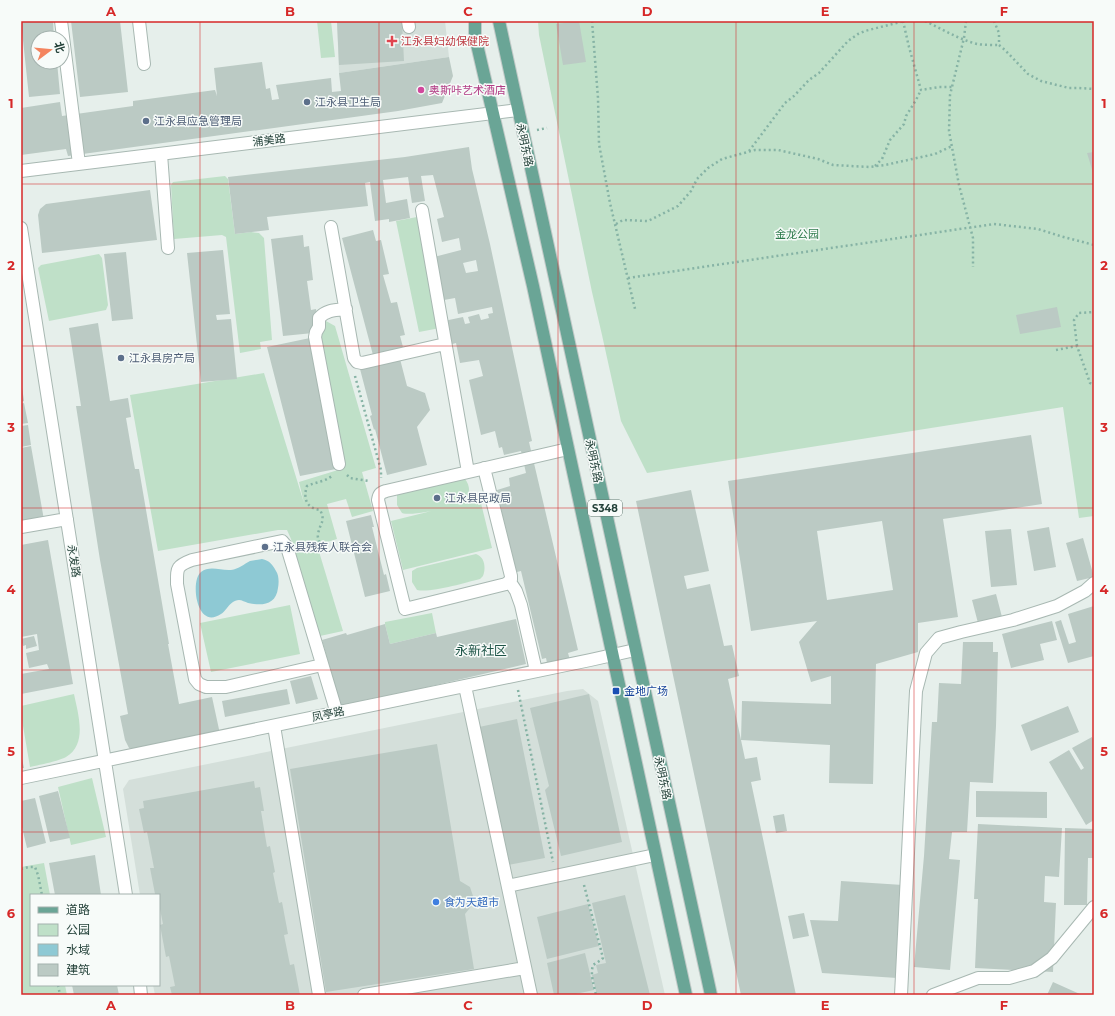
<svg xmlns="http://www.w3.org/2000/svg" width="1115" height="1016" viewBox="0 0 1115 1016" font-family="Montserrat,'Noto Sans SC',sans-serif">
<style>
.built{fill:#d4dfda}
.green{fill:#bfe0c8}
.water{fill:#8ec9d4}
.building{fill:#bbcac4;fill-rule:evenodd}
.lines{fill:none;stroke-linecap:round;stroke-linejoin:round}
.minor-casing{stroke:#a8b8b2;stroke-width:14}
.major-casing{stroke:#c2cac8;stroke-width:14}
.path{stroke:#86b3a5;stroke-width:2.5;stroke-dasharray:2 3;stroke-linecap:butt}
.minor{stroke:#fff;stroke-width:12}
.major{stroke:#6aa596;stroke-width:12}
.grid{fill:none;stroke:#d62828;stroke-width:1;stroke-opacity:0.55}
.health-dot{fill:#e0444e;stroke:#f7fbf9;stroke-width:1.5}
.hotel-dot{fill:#d1479c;stroke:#f7fbf9;stroke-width:1.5}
.service-dot{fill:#5c6f8a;stroke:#f7fbf9;stroke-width:1.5}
.transit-dot{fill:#1a4fb4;stroke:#f7fbf9;stroke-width:1.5}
.shop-dot{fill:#3f7fe0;stroke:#f7fbf9;stroke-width:1.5}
.labels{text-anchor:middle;stroke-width:3;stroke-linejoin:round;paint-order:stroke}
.shield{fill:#f7fbf9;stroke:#637a73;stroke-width:1}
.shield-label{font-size:10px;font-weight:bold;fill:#24423a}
.health-label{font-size:11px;fill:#be3a42;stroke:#f7fbf9;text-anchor:start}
.hotel-label{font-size:11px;fill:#b23c85;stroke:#f7fbf9;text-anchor:start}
.service-label{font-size:11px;fill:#4e5e75;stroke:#f7fbf9;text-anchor:start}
.street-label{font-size:11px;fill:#24423a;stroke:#f7fbf9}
.park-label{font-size:11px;fill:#2d7a4b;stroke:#f7fbf9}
.transit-label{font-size:11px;fill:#164399;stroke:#f7fbf9;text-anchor:start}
.shop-label{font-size:11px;fill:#366cbe;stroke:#f7fbf9;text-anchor:start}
.quarter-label{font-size:13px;fill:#1f5548;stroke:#f7fbf9}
.neatline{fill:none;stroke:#d62828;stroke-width:1.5}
.grid-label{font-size:13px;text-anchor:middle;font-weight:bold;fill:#d62828}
</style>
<rect width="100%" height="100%" fill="#e6efeb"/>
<path class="built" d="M337,21H445L449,57L339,73Z
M583,689L598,701L665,995H155L153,985H159V895H140L123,789L129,780L567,691Z"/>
<path class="green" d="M317,21H331L335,57L321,58Z
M538,21H1094V516L1079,518L1063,407L647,473L621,421L602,335L592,292L539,35Z
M225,176L228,179L235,234L251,232L259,233L264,238L272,340L260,342L261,349L240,353L226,237L222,235L174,239L171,185L173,182Z
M417,217L440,328L419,332L396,221Z
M99,254L102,258L108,305L106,310L49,321L38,268L41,265Z
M326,321L335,326L376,468L362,472L373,511L352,517L346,499L327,504L337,539L317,545L343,631L320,636L291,539L287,530H278L158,551L130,395L264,373L304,503L299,482L338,470L343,466L319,323Z
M464,478C470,484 470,492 468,500L464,503C450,506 415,517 402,513L397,505V495L402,492Z
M480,499L492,548L403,570L391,521Z
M476,554C485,557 486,568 483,576L480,579C464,583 431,593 417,590L412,582V571L417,568Z
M290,605L300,654L211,672L200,623Z
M432,613L436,633L390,644L385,624V622Z
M74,694C78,714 88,744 66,757C59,761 39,765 30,767L21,714V706Z
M92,778L106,837L71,845L58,787Z
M44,863L50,895H31V985H65L67,995H21V867Z"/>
<path class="water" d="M262,559C270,561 272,564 276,571C279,575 279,583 278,588C276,605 262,606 248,603C245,602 242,600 239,600C234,600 230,604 227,608C225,610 223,613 221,614C196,631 190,580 201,572C210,565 221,571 231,570C239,569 244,564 250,561C254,560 258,560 262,559Z"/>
<path class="building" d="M21,21H53L54,38H38V62H57L60,94L29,97Z
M71,21H120L128,92L80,97Z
M337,21H402L404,61L339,65Z
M579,21L586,62L563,65L556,24Z
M449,57L453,76L442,103L398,111L68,156L66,149L21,155V108L60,102L62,116L133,106V101L215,90L217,96L214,68L262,62L266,89L270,88L272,100L279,99L276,85L331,78L332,92L341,91L339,73Z
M469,147L472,169L490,244L532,441L529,442L578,650L568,653L572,667L549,672L546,658L542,659L521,571L513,573L494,491L510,486L509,478L526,473L521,451L504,455L502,447L499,448L495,431L481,435L469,380L483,376L479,360L460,363L456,343L449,345L444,321L463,317L465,324L470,323L468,317L479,314L481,320L489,318L488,314L493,313L492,307L458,314L455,298L444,300L434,257L461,250L459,238L442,242L437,219L444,217L433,175L421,176L425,201L412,203L408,177L383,180L386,203L407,199L410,218L389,222V219L375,221L370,182L365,183L368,206L267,217L269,230L235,234L228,177L405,157ZM476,260L478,271L466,273L463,263Z
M1094,152V176L1087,153Z
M150,190L157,240L42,253L38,215L40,209L46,204Z
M373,230L376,241L381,240L389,274L383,275L391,303L397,302L405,335L400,336L403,347L373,355L342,238Z
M303,235L304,247L309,246L313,280L307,281L311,310L316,309L318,325L312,326L313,333L283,336L271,239Z
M223,250L230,314L216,315L217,320L231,319L237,379L201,382L187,253Z
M126,252L133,319L112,321L104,254Z
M1057,307L1061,327L1020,334L1016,315Z
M98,323L110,401L128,398L131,417L126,418L133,459L135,469H139L169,644H168L179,704L212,697L220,734L138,751L129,748L125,740L120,716L128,714L100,560L76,406H81L69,328Z
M310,338L336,469L300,476L267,347Z
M400,359L407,386L425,393L430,410L417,427L427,465L387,475L375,429L374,430L370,416L372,415L360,369Z
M22,387L24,401L21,402V388Z
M24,403L28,423L21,424V404Z
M28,425L31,445L21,447V426Z
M1031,435L1042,504L943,519L958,617L918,623V652L876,664L873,784L829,783L830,745L741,740L745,759L757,757L761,780L751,782L796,995H741L636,501L691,490L709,571L684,576L687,589L710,584L724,646L732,645L739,676L728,679L741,740L742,701L831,704V676L811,682L799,642L817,621L751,631L728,481ZM882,521L893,590L827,600L817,531Z
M31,446L44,520L21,524V448Z
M371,515L374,527H372L384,575L386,574L390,591L365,597L346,521Z
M1049,527L1056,567L1034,571L1027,531Z
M1011,529L1017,585L991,587L985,531Z
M1083,538L1094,577L1077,581L1066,543Z
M48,540L73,684L21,694V674L49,669L47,664L29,668L26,653L39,650L37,634L21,637V545Z
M996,594L1002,617L978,623L972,600Z
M1094,606V656L1068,663L1055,622L1061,620L1069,644L1076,642L1068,614Z
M516,619L526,664L402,693L365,700L341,707L322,640L346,633L347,635L385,624L390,644L436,633L437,637Z
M1052,621L1057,640L1040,644L1044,660L1011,668L1002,634Z
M34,636L37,646L26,649V645L23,646L21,639Z
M963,642H993V652H998L996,726L993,783L970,782L967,832H952L949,859L960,860L950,970L914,967L924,856L932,722H937L939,683L961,684Z
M311,676L318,699L296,704L290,681Z
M287,689L290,704L225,717L222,701Z
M589,694L622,842L561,856L545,790L549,786L530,708Z
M1068,706L1079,732L1031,751L1021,725Z
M517,719L545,858L508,865L479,727Z
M1092,737L1094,741V820L1086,825L1049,762L1069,750L1081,770L1084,768L1072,748Z
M437,744L460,881L470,887L473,896V904L465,914L474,969L326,992L290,769Z
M21,754L24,768H21Z
M254,781L255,788L260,787L264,811H261L267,847L270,846L275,872L273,873L279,903L282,902L288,934L284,935L290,965L294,964L300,995H172L170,987L175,986L169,956L166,957L160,925L163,924L159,904V895L155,894L150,868H154L147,832L144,833L139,809L144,808L143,801Z
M58,791L70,838L50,842L39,796Z
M976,791L1047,792V818L976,817Z
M35,798L46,843L27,848L21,823V801Z
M784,814L787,831L776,833L773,816Z
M978,824L1062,828L1059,877L1045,876L1044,902L1056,903L1053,972L975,968L978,899H974Z
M1065,828L1094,829V858H1088L1087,905H1064Z
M95,855L101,895H55L49,863Z
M841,881L903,885L897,978L822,973L810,920L838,921Z
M625,895L650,995H597L592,975L598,973L596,965L606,963L592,903Z
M588,904L599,946L547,959L537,917Z
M804,913L809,936L793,939L788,916Z
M585,953L594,990L571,995H554L547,963Z
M1053,982L1082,995H1047Z
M72,985H117L119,995H74Z"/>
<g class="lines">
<g class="minor-casing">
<path id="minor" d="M61,21L79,164
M139,21L144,64
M408,21L409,27
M161,154L168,248
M21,171L518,110
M422,210L468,472
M331,227L354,358L357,362L362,363L445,344
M21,228L126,895
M339,464L315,337L316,332L319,327V318C326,310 335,310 346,309
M484,468L511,576V580L506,584L405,609L378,500C379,494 380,493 386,491L568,449
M21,527L67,519
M510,582L516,591L521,605L536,671
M322,665L226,687H206L199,684L195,679L177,584C177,568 176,566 192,560L282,541L287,547L335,707L336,713
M465,686L531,995
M274,726L319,995
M21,778L590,660L635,650
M508,886L655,855
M140,985L141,995
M364,995L525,968
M901,995L916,691L926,653L939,638L961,632L1013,620L1057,606L1085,591L1094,583
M933,995L978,978H1009L1034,971L1052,958L1094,907"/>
</g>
<g class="major-casing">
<path id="major" d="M475,21V36L533,286L686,995
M499,21L711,995"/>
</g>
<path class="path" d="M592,21L598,98L599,144L610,203L635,309
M903,21L909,47L921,90L939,87H952
M925,21C942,29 958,39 977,44C983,45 992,45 999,45
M966,21L964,38L950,95L949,131L959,185L973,238V267
M994,21L999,33V45L1005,50L1028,74L1041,81L1069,88H1079L1094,89
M537,130L547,128
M749,151L785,103L794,96L809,80L819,73L848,41L858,34L865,31L904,21
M875,166L882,159L890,140L904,124L906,116L916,100L921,90
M616,224L623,220L648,221L678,206L691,191L697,179L708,168L722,159L755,150H778L818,159L833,165L869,167L885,165L935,154L952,146
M628,278L994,224L1038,229L1060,236L1094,245
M1077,346L1074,320L1079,313L1094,312
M1056,350L1077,346L1090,383L1094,385
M355,376L381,470V478
M347,475L350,478L369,481L370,482
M321,547C320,543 317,538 318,534C320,523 326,521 320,510C306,508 303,498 307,486C316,482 324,482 332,476
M518,690L553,862
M21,869L29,867H35L38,875L42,895
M584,885L603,958L601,960L593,965C590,975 594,985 596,995
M58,985L60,995"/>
<use href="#minor" class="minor"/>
<use href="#major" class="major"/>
</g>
<path class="grid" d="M200,21V995M379,21V995M558,21V995M736,21V995M914,21V995M21,184H1094M21,346H1094M21,508H1094M21,670H1094M21,832H1094"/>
<path class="health-dot" d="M390 35h4v4h4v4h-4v4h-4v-4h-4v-4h4z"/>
<circle class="hotel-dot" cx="421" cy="90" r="4"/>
<g class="service-dot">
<circle cx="307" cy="102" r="4"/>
<circle cx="146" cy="121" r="4"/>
<circle cx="121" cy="358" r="4"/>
<circle cx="437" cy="498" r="4"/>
<circle cx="265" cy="547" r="4"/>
</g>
<rect class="transit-dot" x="612" y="687" width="8" height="8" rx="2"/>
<circle class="shop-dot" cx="436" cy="902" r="4"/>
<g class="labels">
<rect class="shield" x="588" y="500" width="34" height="16" rx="3"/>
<g class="shield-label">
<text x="605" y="512">S348</text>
</g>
<g class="health-label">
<text x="401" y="45">江永县妇幼保健院</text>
</g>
<g class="hotel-label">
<text x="429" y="94">奥斯咔艺术酒店</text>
</g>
<g class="service-label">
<text x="315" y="106">江永县卫生局</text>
<text x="154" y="125">江永县应急管理局</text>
<text x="129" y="362">江永县房产局</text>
<text x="445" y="502">江永县民政局</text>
<text x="273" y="551">江永县残疾人联合会</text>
</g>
<g class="street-label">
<text transform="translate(269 140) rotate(-7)" y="4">浦美路</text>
<text transform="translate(525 145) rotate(78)" y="4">永明东路</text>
<text transform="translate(594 461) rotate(78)" y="4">永明东路</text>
<text transform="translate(74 561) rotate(81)" y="4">永发路</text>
<text transform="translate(328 714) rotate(-12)" y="4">凤亭路</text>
<text transform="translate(663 778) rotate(78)" y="4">永明东路</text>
</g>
<g class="park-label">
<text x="797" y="238">金龙公园</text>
</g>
<g class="transit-label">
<text x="624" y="695">金地广场</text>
</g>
<g class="shop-label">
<text x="444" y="906">食为天超市</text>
</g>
<g class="quarter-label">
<text x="481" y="655">永新社区</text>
</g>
</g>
<rect width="1115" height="1016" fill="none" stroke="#f7fbf9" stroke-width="44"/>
<rect x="30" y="894" width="130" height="92" fill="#f7fbf9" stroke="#a3b1ad"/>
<rect x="38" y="907" width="20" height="6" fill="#6aa596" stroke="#a3b1ad"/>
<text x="66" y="914" font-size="12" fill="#24423a">道路</text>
<rect x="38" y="924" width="20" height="12" fill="#bfe0c8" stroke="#a3b1ad"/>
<text x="66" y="934" font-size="12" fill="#24423a">公园</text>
<rect x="38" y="944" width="20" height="12" fill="#8ec9d4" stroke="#a3b1ad"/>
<text x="66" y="954" font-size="12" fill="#24423a">水域</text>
<rect x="38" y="964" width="20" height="12" fill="#bbcac4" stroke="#a3b1ad"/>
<text x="66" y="974" font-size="12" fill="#24423a">建筑</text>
<g transform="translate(50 50) rotate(74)"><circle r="19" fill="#f7fbf9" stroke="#a3b1ad"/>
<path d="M0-3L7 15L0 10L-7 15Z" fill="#f4845f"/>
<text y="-6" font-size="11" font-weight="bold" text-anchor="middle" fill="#24423a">北</text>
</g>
<rect x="22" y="22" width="1071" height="972" class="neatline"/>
<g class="grid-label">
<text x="111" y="16">A</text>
<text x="290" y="16">B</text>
<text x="468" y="16">C</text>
<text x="647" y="16">D</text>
<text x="825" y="16">E</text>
<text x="1004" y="16">F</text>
<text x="11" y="108">1</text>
<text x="1104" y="108">1</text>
<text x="11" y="270">2</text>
<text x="1104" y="270">2</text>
<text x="11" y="432">3</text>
<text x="1104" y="432">3</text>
<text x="11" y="594">4</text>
<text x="1104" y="594">4</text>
<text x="11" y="756">5</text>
<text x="1104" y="756">5</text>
<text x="11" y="918">6</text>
<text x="1104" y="918">6</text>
<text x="111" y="1010">A</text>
<text x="290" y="1010">B</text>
<text x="468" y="1010">C</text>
<text x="647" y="1010">D</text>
<text x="825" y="1010">E</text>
<text x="1004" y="1010">F</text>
</g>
</svg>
